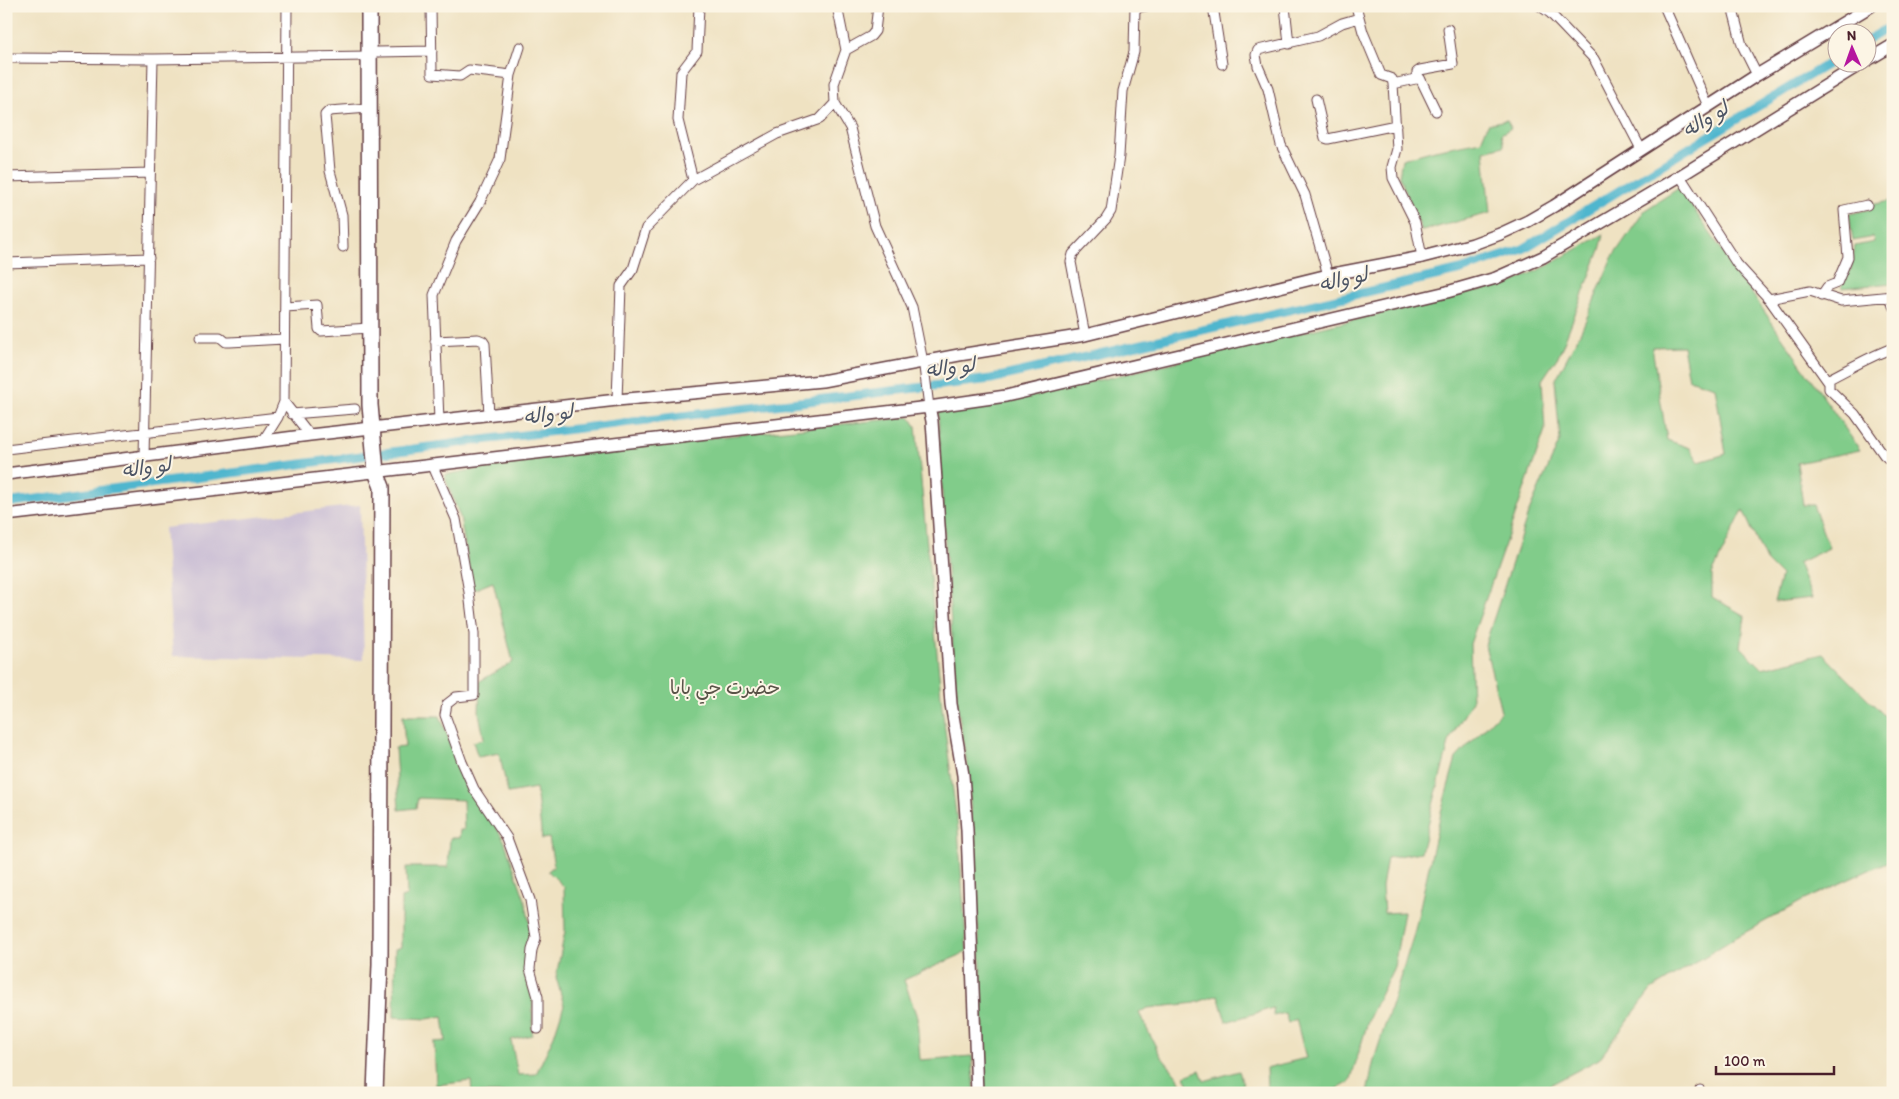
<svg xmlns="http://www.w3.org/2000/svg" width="1899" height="1099" viewBox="0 0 1899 1099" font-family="Itim,'Playpen Sans Arabic',sans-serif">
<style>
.industrial{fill:#cbbfd5}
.green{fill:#81cc8a;stroke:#66765a;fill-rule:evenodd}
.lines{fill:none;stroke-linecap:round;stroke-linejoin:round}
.canal{stroke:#50b6ce;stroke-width:9}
.minor-casing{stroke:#633c42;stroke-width:11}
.tertiary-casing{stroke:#633c42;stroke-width:14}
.primary-casing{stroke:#633c42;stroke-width:18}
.minor{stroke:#fff;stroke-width:9}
.tertiary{stroke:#fff;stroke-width:11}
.primary{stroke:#fff;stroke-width:15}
.labels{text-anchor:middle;stroke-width:4;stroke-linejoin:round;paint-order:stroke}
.park-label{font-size:19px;fill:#5a5348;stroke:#fcf5e5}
.water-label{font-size:20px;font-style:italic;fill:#4c5464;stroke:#fcf5e5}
</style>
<rect width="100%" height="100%" fill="#fcf5e5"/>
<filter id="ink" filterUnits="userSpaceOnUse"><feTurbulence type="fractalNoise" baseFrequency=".02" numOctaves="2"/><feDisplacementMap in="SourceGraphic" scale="10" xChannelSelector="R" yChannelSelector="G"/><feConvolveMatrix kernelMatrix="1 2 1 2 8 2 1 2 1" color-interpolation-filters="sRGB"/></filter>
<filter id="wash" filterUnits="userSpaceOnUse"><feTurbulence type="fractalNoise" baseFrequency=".0096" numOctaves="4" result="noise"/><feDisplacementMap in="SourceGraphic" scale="20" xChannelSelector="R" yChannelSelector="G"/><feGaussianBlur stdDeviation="1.12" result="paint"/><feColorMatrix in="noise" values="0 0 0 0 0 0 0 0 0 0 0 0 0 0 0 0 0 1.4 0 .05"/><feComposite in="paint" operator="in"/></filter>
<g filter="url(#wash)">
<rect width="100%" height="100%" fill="#efe2c2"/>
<path class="industrial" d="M360,505L364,660L173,656L164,528Z"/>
<path class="green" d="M1507,120L1511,128L1501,134L1504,146L1484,151L1490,213L1422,231L1399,176L1402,159L1435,150L1481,141L1488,124Z
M1679,188L1860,450L1797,463L1803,505H1813L1829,548L1798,563L1812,598L1774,602L1781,576L1766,561L1743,510L1712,574V597L1745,616L1741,647L1762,668L1823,654L1893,724V859L1802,901L1733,939L1651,990L1599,1059L1548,1086L1546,1093H1367L1374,1060L1414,934L1441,812L1456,758L1501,711L1485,645L1528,514L1560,440L1555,381L1582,329L1612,258L1645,210ZM1683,346L1689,379L1715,387L1726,454L1699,462L1690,448L1667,440L1652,347Z
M1889,201L1893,225V283L1842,288V281L1851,269L1855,246L1874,242L1873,237L1853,241L1849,214L1871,209V205Z
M1604,234L1600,250L1559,355L1542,380L1545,430L1470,644L1472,701L1450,739L1421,852L1387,858L1382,887L1384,913L1404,912L1394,967L1369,1018L1350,1082L1330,1093H1265L1267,1088L1266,1068L1306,1058L1296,1019L1288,1023L1285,1013L1274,1016L1273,1008L1226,1022L1218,995L1195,1003L1148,1008L1139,1013L1160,1055L1178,1077L1184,1093H985L982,984L968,771L957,703L944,530L938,412L1010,401L1511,283L1545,267Z
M910,417L916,426L942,707L958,829L967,952L904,980L917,1017L920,1060L972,1056L975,1093H472L471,1081L436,1085L434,1042L446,1041L443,1016L427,1019L394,1017L395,949L401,947V898L407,896L406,867H448L450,838H459L460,830H464L463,800L418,798L416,808L399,810L395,748L405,747L403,716H440L458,763L504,840L525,900L530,924V938L526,968L529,988L533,997L532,1035L511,1040L518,1075L536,1074L554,1036L564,1005L556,977L565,931L564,887L548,871L554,866L549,838L542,839L536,788L508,793L499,753L478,757L473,742L484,739L479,713L480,681L513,662L493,582L473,590L460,517L444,475C597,446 755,434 910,417Z
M1200,1070L1204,1081L1239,1071L1246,1093H1192L1185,1076Z"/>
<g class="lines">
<path class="canal" d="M1866,41L1893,25
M6,503L482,440L991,379L1461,270L1523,249L1836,59"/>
</g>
</g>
<g filter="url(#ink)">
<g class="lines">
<g class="minor-casing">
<path id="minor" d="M431,6L432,74L460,76L469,70L511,75
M837,6L846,50L834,84L835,103L850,128L875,226L912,307L924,367L929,407
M1213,6L1222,64
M1285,6L1289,44
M1356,6L1363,32L1381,75L1392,79L1393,84L1397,149L1392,167L1393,178L1415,222L1422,257
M1540,6L1550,13L1594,59L1641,149
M1664,6L1708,106
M1732,6L1742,45L1757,75
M1135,8L1146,6
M846,50L871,36L875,31L878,6
M378,52L432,51
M6,58L153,59L369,56
M1418,77L1417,72L1420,70L1453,64L1448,29
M1393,84L1420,78L1436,111
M1316,99L1325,138L1328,139L1396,125
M1680,176L1737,264L1769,299L1829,383V389L1855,414L1884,455L1893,463
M6,177L150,173
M693,180L678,120L681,72L697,51L699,6
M343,247L342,215L330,171L325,115L329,111L369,108
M6,263L149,258
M1328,275L1305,195L1281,145L1268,89L1258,66L1256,55L1258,50L1318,36L1342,23L1359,18
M1821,296L1827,287L1837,283L1848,257L1844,210L1867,205
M1890,296L1893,306
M1769,299L1810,291L1841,301L1893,296
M285,307L317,305L319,329L321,331L370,328
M1085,335L1071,262L1073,254L1106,219L1111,211L1119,156L1123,91L1134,52L1135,6
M200,337H220L226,342H230L284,339
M435,341L478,339L483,341L485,344L489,415
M1827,380C1849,369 1870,356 1893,348
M617,400L621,286L633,269L646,228L693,180L777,134L820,119L835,103
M284,402L310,435
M292,414L355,409
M439,421L434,295L456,241L480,202L500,159L511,75L520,47
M263,441L278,417L284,402L287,6
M6,449L278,417
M144,457L153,59
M432,464L456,519L469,592L474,634V695L456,697L447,704L445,715L462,762L474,789L507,838L530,900L536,938L532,950L530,969L538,997V1029
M1700,1090V1093"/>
</g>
<g class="tertiary-casing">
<path id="tertiary" d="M1866,61L1893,45
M929,407L932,421L951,704L963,775L967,830L977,1093
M6,474L310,435L617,400L822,381L959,355L1085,335L1328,275L1422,257L1473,244L1500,234L1528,221L1554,206L1757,75L1871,6
M6,515L929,407L1006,396L1447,292L1496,278L1543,257L1680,176L1864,62"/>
</g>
<g class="primary-casing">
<path id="primary" d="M369,6L370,405L376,472L382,487L380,964L375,1093"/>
</g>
<use href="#minor" class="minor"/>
<use href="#tertiary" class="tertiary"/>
<use href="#primary" class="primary"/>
</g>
</g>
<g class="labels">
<g class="park-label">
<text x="725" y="694">حضرت جي بابا</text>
</g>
<g class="water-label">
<text transform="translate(1705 119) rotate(-31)" y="7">لو واله</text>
<text transform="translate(1343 279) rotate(-13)" y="7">لو واله</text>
<text transform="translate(950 367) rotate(-7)" y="7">لو واله</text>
<text transform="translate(548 414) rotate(-7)" y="7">لو واله</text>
<text transform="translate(146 467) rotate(-8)" y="7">لو واله</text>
</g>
</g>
<rect width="1899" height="1099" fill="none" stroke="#fcf5e5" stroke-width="25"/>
<g transform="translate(1852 48) rotate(358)"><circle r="24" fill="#fcf5e5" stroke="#b59f9b"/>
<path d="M0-4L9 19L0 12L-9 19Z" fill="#b5179e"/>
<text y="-8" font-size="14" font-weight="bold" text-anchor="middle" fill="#4a1f2b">N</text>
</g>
<path d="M1716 1066v8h118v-8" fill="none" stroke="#4a1f2b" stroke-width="2.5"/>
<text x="1724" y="1066" font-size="15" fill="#4a1f2b" stroke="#fcf5e5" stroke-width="4" paint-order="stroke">100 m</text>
</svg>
